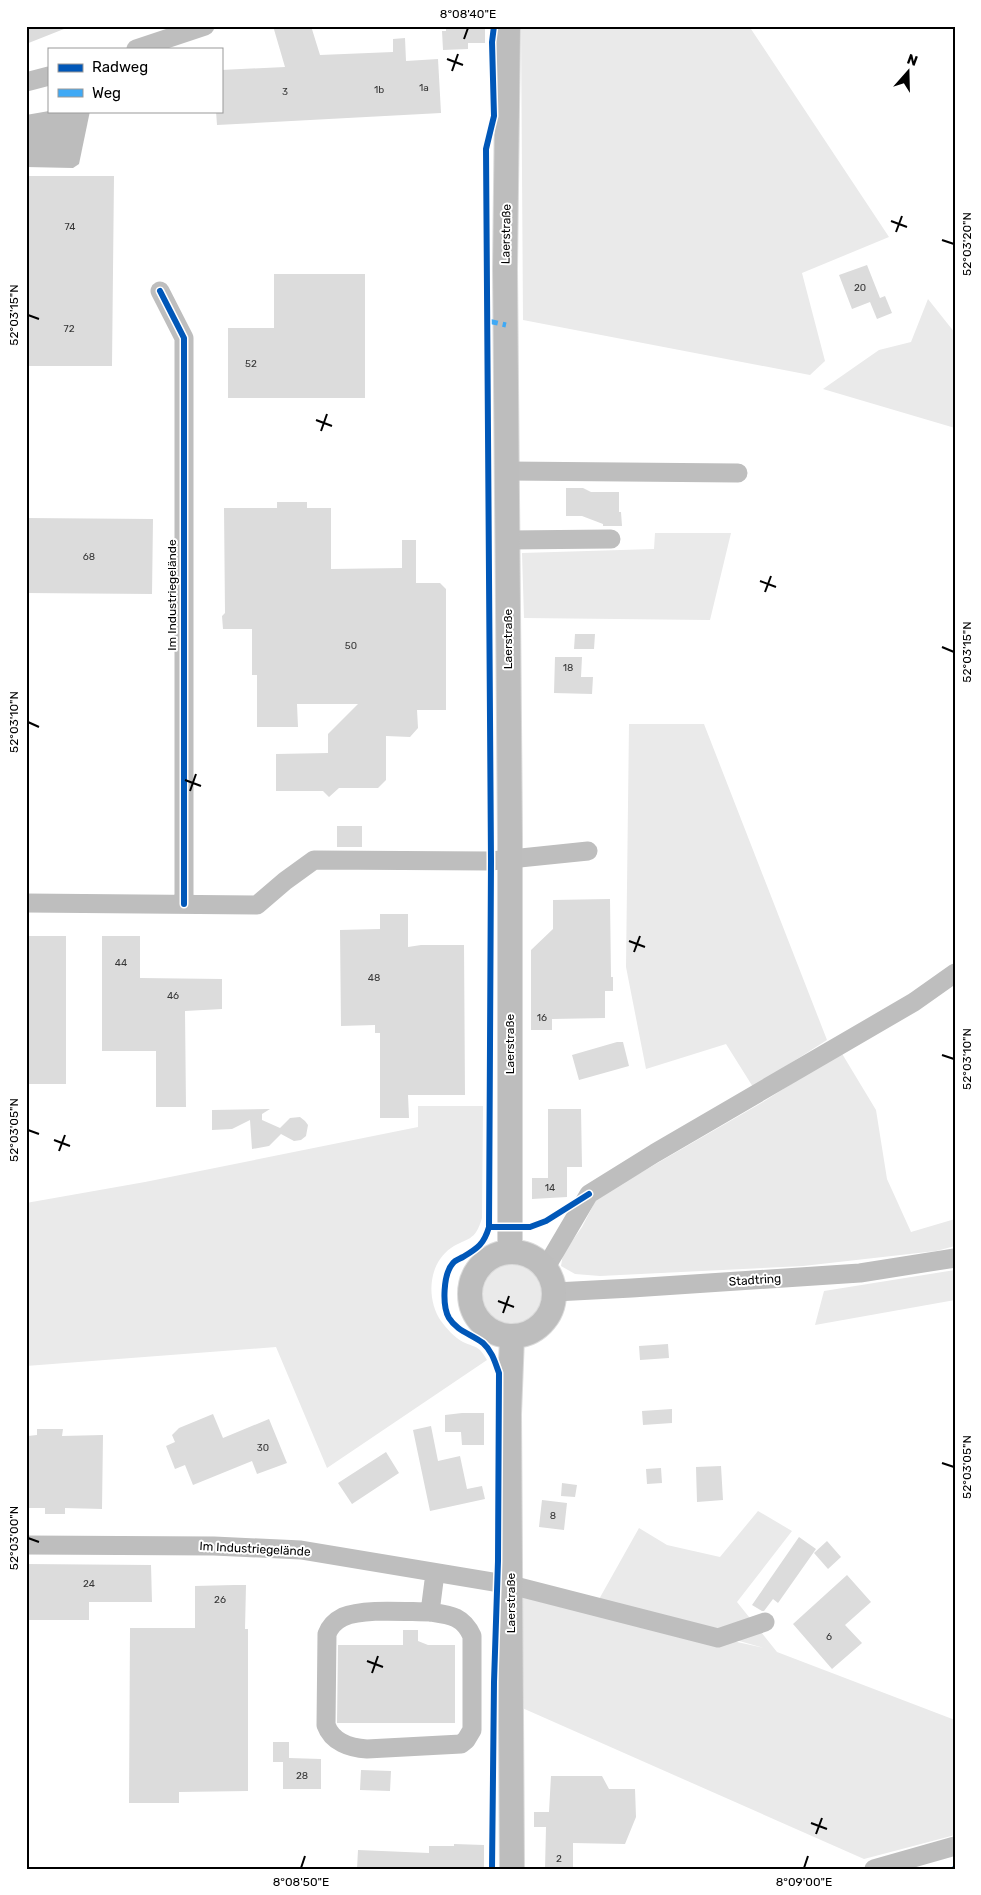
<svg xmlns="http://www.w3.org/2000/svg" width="981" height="1895" viewBox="0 0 981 1895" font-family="Rubik,sans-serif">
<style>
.green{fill:#eaeaea}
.water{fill:#bcbcbc}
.building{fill:#dcdcdc}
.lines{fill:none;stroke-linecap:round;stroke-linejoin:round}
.major-casing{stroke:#dbdbdb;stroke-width:26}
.minor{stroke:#bebebe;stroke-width:19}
.major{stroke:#bdbdbd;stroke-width:24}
.quiet{stroke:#3fa9f5;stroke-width:5;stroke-dasharray:10 5;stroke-linecap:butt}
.cycleway-casing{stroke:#fff;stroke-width:9}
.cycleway{stroke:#0057b8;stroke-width:6}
.ticks{fill:none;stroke:#000;stroke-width:2}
.labels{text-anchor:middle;stroke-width:4;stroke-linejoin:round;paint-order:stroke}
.number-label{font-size:10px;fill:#373737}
.street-label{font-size:12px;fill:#000;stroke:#fff}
.neatline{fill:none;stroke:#000;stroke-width:2}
.ticks-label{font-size:12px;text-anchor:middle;fill:#000}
</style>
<rect width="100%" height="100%" fill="#fff"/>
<path class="green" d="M521,26H749L889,237L802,273L825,361L810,375L523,320Z
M928,299L955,333V428L823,389L879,350L911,342Z
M655,533H731L710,620L524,618L522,553L654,549Z
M629,724H704L827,1040L753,1087L726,1044L646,1069L626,967Z
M841,1052L876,1110L887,1179L911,1232L955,1219V1246L936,1251L803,1266L600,1276L575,1274L561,1266L563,1254L582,1227L597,1198L763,1102Z
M418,1106H483L482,1218C475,1242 468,1237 451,1248C428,1264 426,1299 441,1321C447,1329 454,1337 463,1342C469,1345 476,1346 480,1350C483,1353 485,1357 487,1360L327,1468L276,1347L26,1366V1203L145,1182L418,1127Z
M476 1295a35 35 0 1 1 70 0a35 35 0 1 1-70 0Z
M955,1270V1300L815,1325L824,1291Z
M758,1511L792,1531L737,1602L777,1652L955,1720V1835L864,1859L520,1707L523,1594L764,1648L598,1601L639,1528L667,1545L720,1557Z"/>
<path class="water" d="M49,111H90L79,164L73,168L26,167V115Z"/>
<path class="building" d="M26,26H69V27L26,44Z
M273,26H311L320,55L393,52V39L405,38L406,61L438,59L441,113L217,125L216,111H221V70L285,67Z
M446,26H485V43H468V49L443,50L442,31H446Z
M26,176H114L112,366H26Z
M867,265L880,298L885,296L892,313L877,319L870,302L852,309L839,275Z
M274,274H365V398H228V328H274Z
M566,488H583L591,492H619V512H621L622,526H603V524L582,516H566Z
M277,502H307V508H331V569L402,568V540H416V583H440L446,589V710H417L418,728L410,737L386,736V780L378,788H339L329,797L323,791H276V754L328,753V734L358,704H297L298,727H257V675H252V629H223L222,616L225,613L224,508H277Z
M26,518L153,519L152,594L26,593Z
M575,634H595L594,649H574Z
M555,657H582L581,677H593L592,694L554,693Z
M337,826H362V847H337Z
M610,899L611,977H613V991H605V1018L552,1019V1030H531V950L553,929V900Z
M380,914H408V947L421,945H464L465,1095H408L409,1118H380V1033H375V1025L341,1026L340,930L380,929Z
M26,936H66V1084H26Z
M102,936H140V978L222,979V1009L185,1011L186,1107H156V1051H102Z
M617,1042H623L629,1066L579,1080L572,1055Z
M270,1109L262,1114V1120L280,1128L290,1118L300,1117L305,1121L308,1125L306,1136L301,1140L294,1141L281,1134L269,1146L252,1149L250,1120L232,1129L212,1130V1110Z
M548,1109H581L582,1167H567V1197L532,1199V1178H548Z
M668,1344L669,1358L640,1360L639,1346Z
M672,1409V1423L643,1425L642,1411Z
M462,1413H484V1445H462L461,1432H445V1415Z
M213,1414L223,1438L269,1419L287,1463L257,1474L252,1461L193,1485L185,1465L175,1469L166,1446L175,1442L172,1435L179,1428Z
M431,1426L438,1461L460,1456L467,1489L482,1486L485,1499L430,1511L413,1430Z
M37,1429H63L62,1436L103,1435L102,1509L65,1508V1514H45V1508H26L28,1436L37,1435Z
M386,1452L399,1473L352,1504L338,1483Z
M721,1466L723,1500L697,1502L696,1467Z
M661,1468L662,1483L647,1484L646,1469Z
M562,1483L577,1485L575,1497L561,1496Z
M542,1500L567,1503L564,1530L539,1527Z
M799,1537L816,1549L778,1603L773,1599L764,1611H762L752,1605Z
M827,1541L841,1557L828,1569L814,1553Z
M26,1564L151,1565L152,1602H89V1620H26Z
M847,1575L871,1602L845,1625L862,1643L832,1669L793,1624Z
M234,1585H246L245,1629H248V1791L179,1792V1803H129L130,1628H195V1586Z
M403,1630H418V1641L428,1645H455V1723H337L338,1645H403Z
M273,1742H289V1758L321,1759V1789H283V1762H273Z
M361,1770L391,1771L390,1791L360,1790Z
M551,1776H602L609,1789H635L636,1817L625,1844L573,1843V1869H545L546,1827H534V1812H549Z
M454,1844L484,1845V1869H357L358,1850L429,1853V1846H454Z"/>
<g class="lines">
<g class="major-casing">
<path id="major" d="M508,26L505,269L510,838V1252
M470 1294a42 42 0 1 1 84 0a42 42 0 1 1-84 0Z
M512,1337L509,1414L512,1869"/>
</g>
<path class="minor" d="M136,49L205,26
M26,82L49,76
M160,291L184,338V904
M507,471L738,473
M508,540L611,539
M26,903L257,905L285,881L314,860L491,861L588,851
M546,1267L589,1194L655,1153L914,1002L955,973
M555,1292L632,1288L860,1273L955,1258
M26,1545L214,1546L301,1550L511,1585L718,1638L765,1622
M430,1612C407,1612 363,1608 343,1617C335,1621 330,1626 327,1634L326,1725C332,1742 350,1748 367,1749L461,1744L466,1740L472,1730V1636C463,1616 450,1615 430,1612L435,1573
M874,1869L955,1846"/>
<use href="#major" class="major"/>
<path class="quiet" d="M488,321L506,325
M953,1869L955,1868"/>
<g class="cycleway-casing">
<path id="cycleway" d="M160,291L184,338V904
M489,1227H530L546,1221L589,1194
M492,1869L494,1682L498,1561L499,1373C495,1362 492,1351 483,1343C471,1334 457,1331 449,1318C442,1306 443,1274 453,1263C455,1260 459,1259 463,1257C478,1248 484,1244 489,1227L491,861L486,149L494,116L492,42L494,26"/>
</g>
<use href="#cycleway" class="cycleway"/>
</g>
<path class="ticks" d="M464,39L468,28M447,59L463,65M452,71L458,54M891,221L907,227M896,232L902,216M942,240L954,244M28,315L39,319M316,420L332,426M321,431L327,414M760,581L776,587M765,592L771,576M942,647L954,652M28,722L39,727M185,780L201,786M190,791L196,774M629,941L645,947M634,952L640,936M942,1055L954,1059M28,1130L39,1134M54,1140L70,1146M59,1151L65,1135M498,1301L514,1307M503,1313L509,1296M942,1463L954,1467M28,1538L39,1542M367,1661L383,1667M372,1673L378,1656M811,1823L827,1829M816,1834L822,1818M301,1868L305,1856M804,1868L808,1856"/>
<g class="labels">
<g class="number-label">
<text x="424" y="91">1a</text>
<text x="379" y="93">1b</text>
<text x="285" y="95">3</text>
<text x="70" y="230">74</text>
<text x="860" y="291">20</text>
<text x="69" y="332">72</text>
<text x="251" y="367">52</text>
<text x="89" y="560">68</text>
<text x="351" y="649">50</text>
<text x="568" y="671">18</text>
<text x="121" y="966">44</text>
<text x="374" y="981">48</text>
<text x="173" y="999">46</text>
<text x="542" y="1021">16</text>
<text x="550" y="1191">14</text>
<text x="263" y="1451">30</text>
<text x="553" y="1519">8</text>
<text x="89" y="1587">24</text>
<text x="220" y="1603">26</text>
<text x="829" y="1640">6</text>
<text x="302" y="1779">28</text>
<text x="559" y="1862">2</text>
</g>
<g class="street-label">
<text transform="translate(506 234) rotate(-89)" y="4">Laerstraße</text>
<text transform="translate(172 595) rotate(-90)" y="4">Im Industriegelände</text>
<text transform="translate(508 639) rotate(-90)" y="4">Laerstraße</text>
<text transform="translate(510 1044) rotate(-90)" y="4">Laerstraße</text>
<text transform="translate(755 1280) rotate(-4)" y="4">Stadtring</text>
<text transform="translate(255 1549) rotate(3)" y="4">Im Industriegelände</text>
<text transform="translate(511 1603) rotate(-90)" y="4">Laerstraße</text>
</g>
</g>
<rect width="981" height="1895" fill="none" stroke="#ffffff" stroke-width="55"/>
<rect x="48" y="48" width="175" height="65" fill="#ffffff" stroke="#999999"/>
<rect x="58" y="64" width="25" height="8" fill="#0057b8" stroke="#999999"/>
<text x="92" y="72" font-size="15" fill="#000000">Radweg</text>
<rect x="58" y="89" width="25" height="8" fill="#3fa9f5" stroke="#999999"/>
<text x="92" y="98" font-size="15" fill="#000000">Weg</text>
<g transform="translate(908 72) rotate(20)" stroke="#ffffff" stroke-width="4" paint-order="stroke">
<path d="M0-4L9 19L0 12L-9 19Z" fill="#000000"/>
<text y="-8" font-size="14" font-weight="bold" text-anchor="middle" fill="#000000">N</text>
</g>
<rect x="28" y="28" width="926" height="1840" class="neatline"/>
<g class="ticks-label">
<text x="468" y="18">8°08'40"E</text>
<text transform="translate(967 244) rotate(-90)" y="4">52°03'20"N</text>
<text transform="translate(14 315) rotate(-90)" y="4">52°03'15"N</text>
<text transform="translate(967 652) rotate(-90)" y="4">52°03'15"N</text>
<text transform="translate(14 722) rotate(-90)" y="4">52°03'10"N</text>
<text transform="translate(967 1059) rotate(-90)" y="4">52°03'10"N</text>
<text transform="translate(14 1130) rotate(-90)" y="4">52°03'05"N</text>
<text transform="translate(967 1467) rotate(-90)" y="4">52°03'05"N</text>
<text transform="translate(14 1538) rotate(-90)" y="4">52°03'00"N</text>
<text x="301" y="1886">8°08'50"E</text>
<text x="804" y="1886">8°09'00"E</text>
</g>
</svg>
